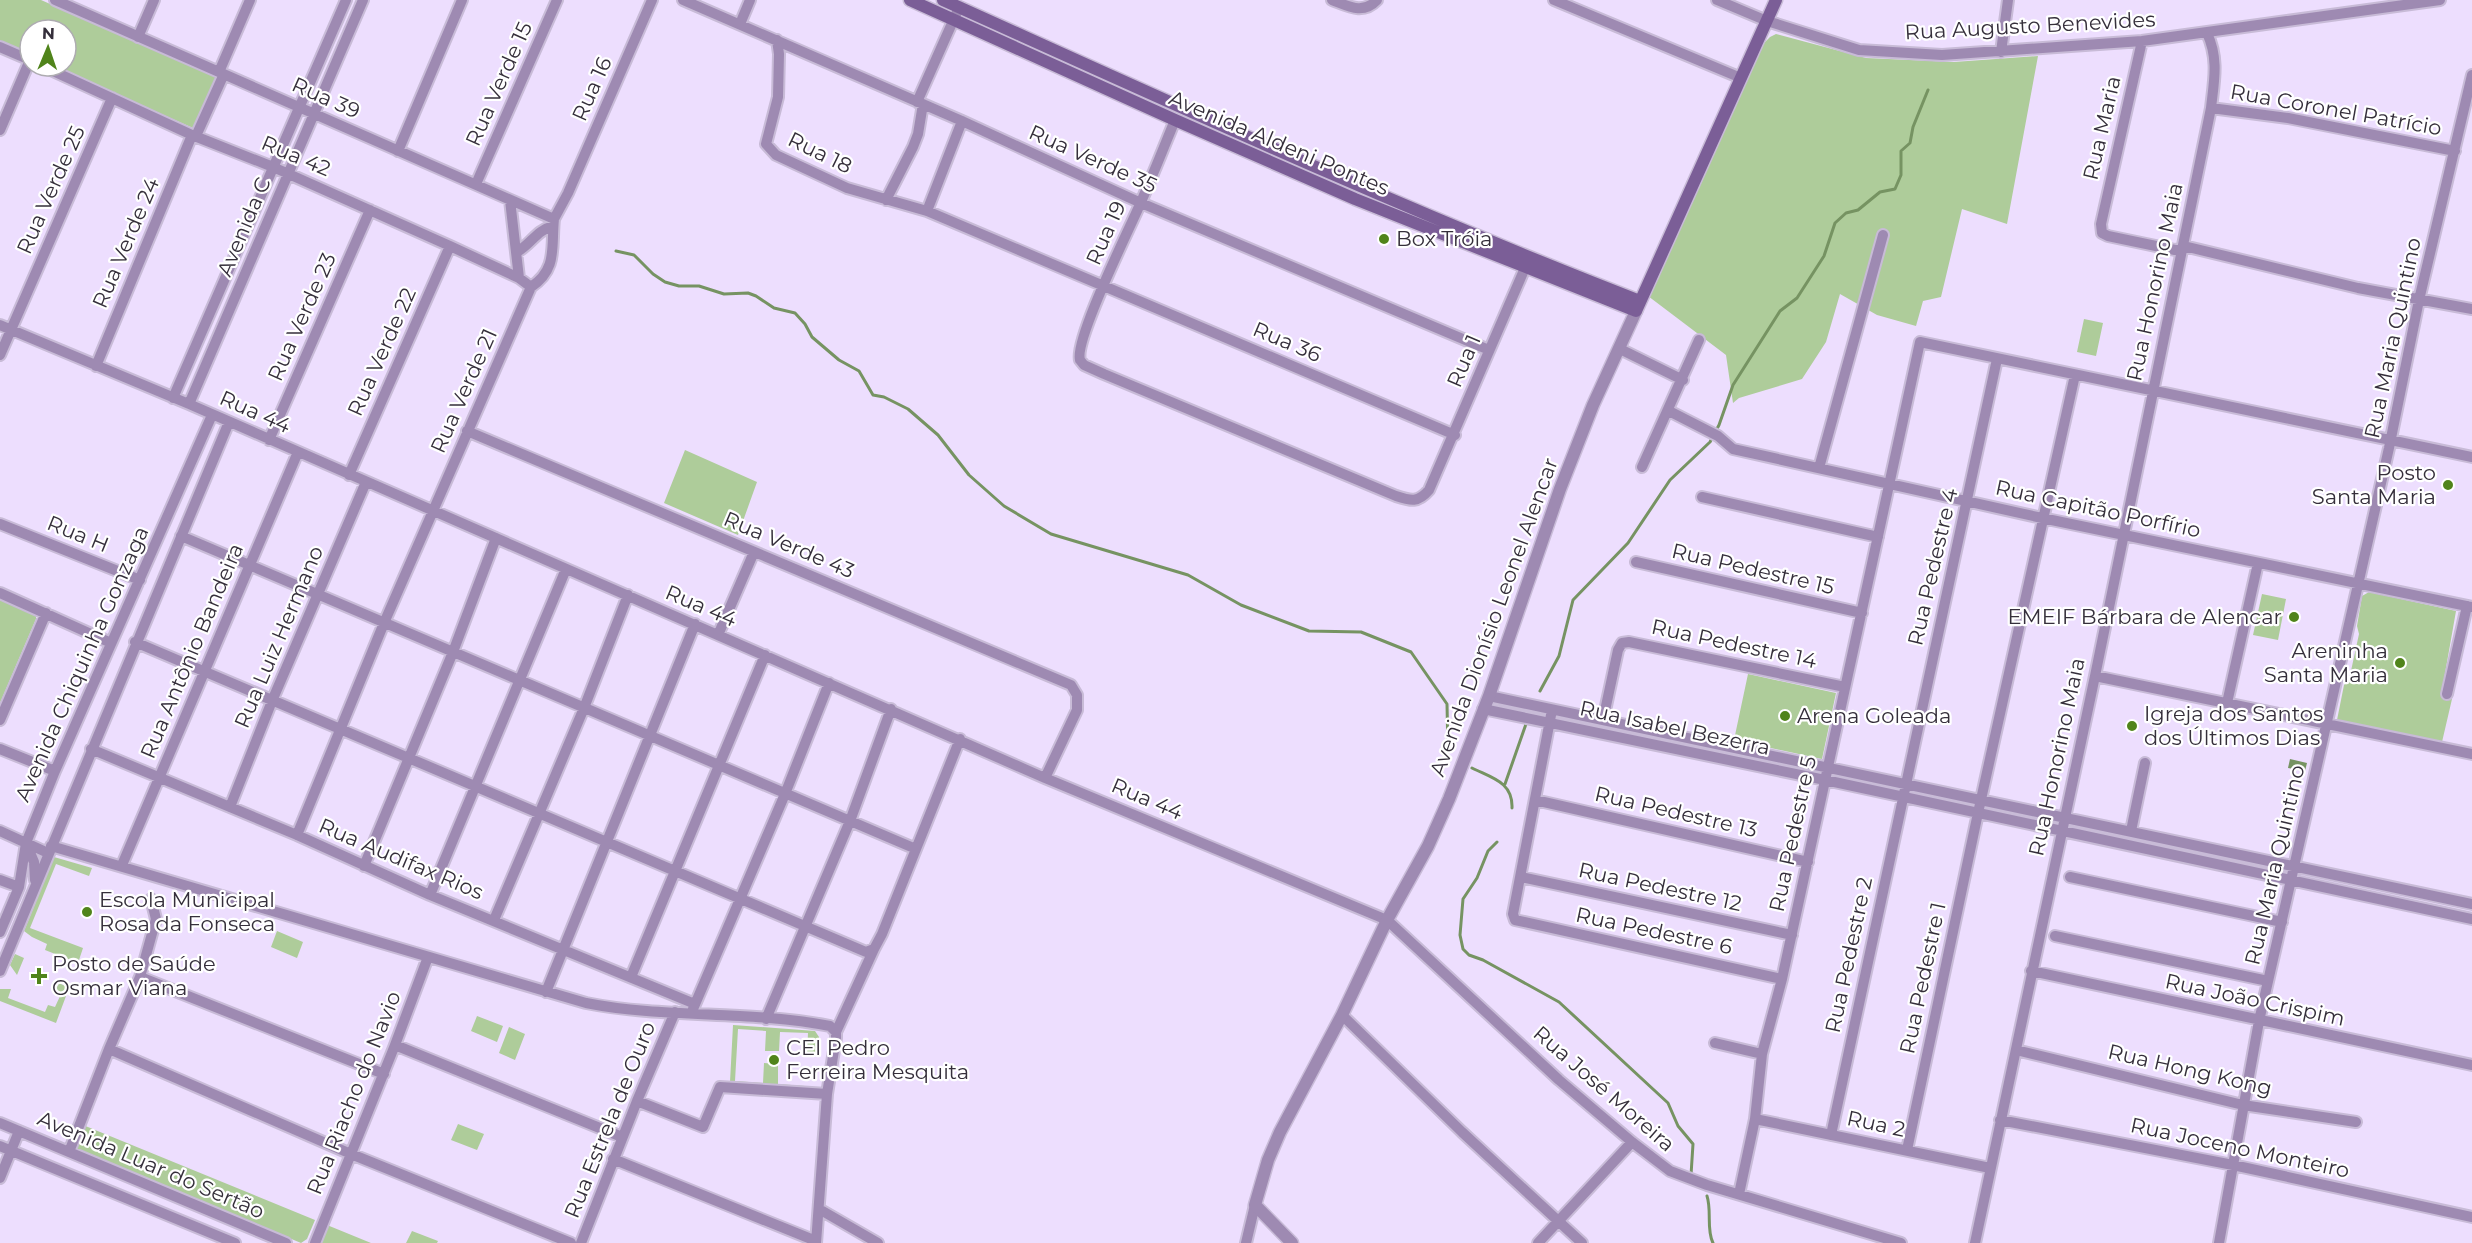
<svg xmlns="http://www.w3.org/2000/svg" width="2472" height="1243" viewBox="0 0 2472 1243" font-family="Montserrat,sans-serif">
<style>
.green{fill:#aecc9a}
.water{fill:#769362}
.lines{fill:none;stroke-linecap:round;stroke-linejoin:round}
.stream{stroke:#769362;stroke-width:3}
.minor-casing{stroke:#c8bbd7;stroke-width:14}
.tertiary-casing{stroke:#c8bbd7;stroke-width:15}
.secondary-casing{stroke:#c8bbd7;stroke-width:15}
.minor{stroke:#9e8ab2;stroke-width:10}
.tertiary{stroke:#9e8ab2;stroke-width:12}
.secondary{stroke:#7b5e97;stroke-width:12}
.poi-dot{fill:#50841b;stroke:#fff;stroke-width:2}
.labels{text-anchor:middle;stroke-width:4.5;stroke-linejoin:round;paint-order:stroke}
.street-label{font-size:21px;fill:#352f3b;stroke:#fff}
.poi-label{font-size:21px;fill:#352f3b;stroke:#fff;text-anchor:start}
</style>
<rect width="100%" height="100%" fill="#eddefe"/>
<path class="green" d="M0,0H41L218,77L193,128L52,66H66V30H30V56L0,43Z
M1776,34L1866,58L1954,62L2038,56L2007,224L1962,209L1941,297L1923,301L1916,326L1877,315L1840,294L1826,342L1802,379L1739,398L1733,403L1726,355L1648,296L1759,48L1770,37Z
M2084,319L2103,323L2096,356L2077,352Z
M685,450L757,482L738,535L664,503Z
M2369,592L2456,611L2441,696L2452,699L2442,742L2337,720L2344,685L2349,680L2359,634L2357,626L2362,596Z
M2262,594L2286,599L2278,640L2253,635Z
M0,600L36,616V619L0,703Z
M1748,674L1836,693L1822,759L1734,740Z
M54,857L92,868L89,876L56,864L30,928L83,948L78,963L45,950L47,944L32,937L24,931Z
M277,931L303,942L297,958L271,947Z
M15,954L24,958L17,975L10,965Z
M59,983L69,988L56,1023L0,1001V989H11L8,998L45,1012L48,1005L55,1007L61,994L55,991Z
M477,1016L503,1026L497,1042L471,1031Z
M733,1025L815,1031L819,1037L818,1054L807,1053L808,1033L780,1032L779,1051H765L766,1031L738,1029L735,1081L763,1083L764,1063L778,1064V1084L805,1086V1088L730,1082Z
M509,1027L525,1034L515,1060L499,1053Z
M458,1124L484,1134L477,1150L451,1140Z
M83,1125L315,1220L307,1239L301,1243L74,1148Z
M327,1225L371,1243H320Z
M412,1231L438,1241L437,1243H406Z"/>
<path class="water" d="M2290,759L2307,763L2305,771L2288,768Z"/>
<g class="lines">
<path class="stream" d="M616,251L634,255L653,274L665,282L679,286H699L724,294L748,293L756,296L774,308L795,313L805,324L812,337L839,360L859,371L873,395L884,397L908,409L938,435L969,475L1004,506L1051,534L1188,575L1241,605L1309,631L1361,632L1411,652L1447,704L1448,752
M1540,691L1559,656L1573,600L1628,543L1670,480L1710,442L1719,425L1733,385L1780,311L1797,298L1824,256L1835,223L1846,213L1858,210L1880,192L1895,189L1901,175V151L1910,143L1913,127L1928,90
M1472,768C1492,778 1513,782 1512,808
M1505,784L1526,724
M1497,842L1488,851L1477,878L1463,899L1460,935L1463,949L1469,955L1483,960L1559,1002L1668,1103L1678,1126L1693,1144L1691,1175
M1707,1196C1712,1211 1706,1229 1713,1243"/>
<g class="minor-casing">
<path id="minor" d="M55,0L554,219L568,193L652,0
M683,0L962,121L1141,203L1489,350
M1332,0C1348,6 1363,15 1377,0
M1554,0L1741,78
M1717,0L1767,21L1859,50L1942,55L2142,41L2440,0
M740,24L750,0
M138,37L154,0
M777,40L779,54L778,97L766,144L776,155L847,188L927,211L1455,435
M2142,41L2101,224L2102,233L2108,236L2175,250L2188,247L2358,288L2472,309
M0,47L30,60
M2001,52L2008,0
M42,66L192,135L273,167L450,246L519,278L531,287
M219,72L250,0
M917,102L957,12
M2211,108L2288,118L2455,151
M1175,120C1164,147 1153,175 1141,202C1130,228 1074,340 1080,360L1084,365L1104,374L1396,496C1411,501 1418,503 1429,490L1528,261
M0,130L30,60
M196,136L224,74
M398,151L462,0
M476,184L557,0
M510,200L519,278
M886,200L913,147L918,134L923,104
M927,211L962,121
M517,252C531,244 537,230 553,226
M531,287C558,269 551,247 554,219
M0,325L189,404L1045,778L1387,920L1559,1080L1632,1142L1670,1171L1707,1185L1901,1243
M1620,349L1683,380
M0,355L112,98
M96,366L192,135
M173,398L346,0
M189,404L363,0
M1669,411L1718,436L1733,449L2042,518L2472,607
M467,431L1071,685L1077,695V710L1045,778
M269,440L370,210
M1642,467L1699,340
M1819,468L1883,235
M349,475L450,246
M1702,497L1878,537
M0,524L140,580
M181,536L916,849
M1636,562L1862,613
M0,593L111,643
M718,635L754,552
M135,642L866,952L874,949L882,934L960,739
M2095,676L2472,754
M2447,694L2467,606
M1489,696L2472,904
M2227,703L2258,563
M1483,709L1825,780L2472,919
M1551,715L1513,914L1515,920L1782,979
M0,720L46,613
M1603,720L1618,650L1622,643L1629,642L1845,687
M0,749L55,771
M91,749L297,835L430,895L695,1004
M1535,800L1808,862
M230,807L272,701L366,482
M0,831L48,853
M2131,831L2145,763
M297,835L384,623L531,287
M26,843L34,862L35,880
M51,846L586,1003C666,1019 750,1010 830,1026L836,1032V1038L827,1094L816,1243
M122,865L298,452
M364,866L453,652L496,538
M1521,877L1792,935
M2070,877L2282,922
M0,880L19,887
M430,895L566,569
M494,920L584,708L628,595
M0,932L19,887L26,843L55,771L212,415
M2055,936L2268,981
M0,971L229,422
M2031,971L2472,1065
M140,977L384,1074
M631,977L765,655
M546,992L695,624
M693,1009L785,794L829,683
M1342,1015L1462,1132L1582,1243
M766,1019L850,821L891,709
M836,1032L874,949
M1715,1043L1762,1054
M395,1045L622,1137
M109,1049L351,1154L571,1243
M2016,1050L2243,1105L2356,1122
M637,1101L703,1127L720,1087L827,1094
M1755,1119L1990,1168
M2000,1120L2233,1165L2472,1217
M0,1123L286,1243
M1831,1135L1997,359
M0,1146L235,1243
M1907,1150L1978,813L2075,375
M69,1152L109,1049L140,977L156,919L151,899
M613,1159L816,1241
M0,1178L19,1131
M1739,1194L1755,1119L1762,1054L1782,979L1920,342L2472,457
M819,1209L878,1243
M315,1243L395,1045L428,957
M581,1243L637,1101L675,1012
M1246,1243L1255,1205
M1538,1243L1632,1142
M1975,1243L2095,676L2211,108C2214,81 2219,59 2207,33
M2219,1243L2259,1021L2389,448L2419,300L2472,75"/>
</g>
<g class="tertiary-casing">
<path id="tertiary" d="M1292,1243L1255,1205L1268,1160L1280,1132L1342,1015L1387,920L1428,846L1449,799L1489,696L1560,489L1593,405L1636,311"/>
</g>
<g class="secondary-casing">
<path id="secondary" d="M910,0L1175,120L1355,199L1636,311L1776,0
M943,0C1174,104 1404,210 1640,301"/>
</g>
<use href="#minor" class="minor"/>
<use href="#tertiary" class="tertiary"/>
<use href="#secondary" class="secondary"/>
</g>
<g class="poi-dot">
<circle cx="1384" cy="239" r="6"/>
<circle cx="2448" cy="485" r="6"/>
<circle cx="2294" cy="617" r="6"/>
<circle cx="2400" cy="663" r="6"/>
<circle cx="1785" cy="716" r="6"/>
<circle cx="2132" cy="726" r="6"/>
<circle cx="87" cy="912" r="6"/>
<path d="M36 967h6v6h6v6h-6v6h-6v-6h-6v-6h6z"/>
<circle cx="774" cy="1060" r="6"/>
</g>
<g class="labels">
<g class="street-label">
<text transform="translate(2030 26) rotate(-3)" y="7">Rua Augusto Benevides</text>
<text transform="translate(499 84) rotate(-66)" y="7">Rua Verde 15</text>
<text transform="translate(592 89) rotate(-66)" y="7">Rua 16</text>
<text transform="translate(326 98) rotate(24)" y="7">Rua 39</text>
<text transform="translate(2336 110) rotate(10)" y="7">Rua Coronel Patrício</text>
<text transform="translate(2102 128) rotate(-77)" y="7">Rua Maria</text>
<text transform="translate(1279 143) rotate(23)" y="7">Avenida Aldeni Pontes</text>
<text transform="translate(820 153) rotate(26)" y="7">Rua 18</text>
<text transform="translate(296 156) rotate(23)" y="7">Rua 42</text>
<text transform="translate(1093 159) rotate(24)" y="7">Rua Verde 35</text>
<text transform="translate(51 190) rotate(-66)" y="7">Rua Verde 25</text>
<text transform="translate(244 227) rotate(-67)" y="7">Avenida C</text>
<text transform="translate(1106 233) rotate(-66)" y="7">Rua 19</text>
<text transform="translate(126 243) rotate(-67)" y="7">Rua Verde 24</text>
<text transform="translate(2155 282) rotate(-78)" y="7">Rua Honorino Maia</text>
<text transform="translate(302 317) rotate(-66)" y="7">Rua Verde 23</text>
<text transform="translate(2393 338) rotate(-78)" y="7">Rua Maria Quintino</text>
<text transform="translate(1287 342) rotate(23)" y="7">Rua 36</text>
<text transform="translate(382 352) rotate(-66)" y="7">Rua Verde 22</text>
<text transform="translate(1464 361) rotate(-67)" y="7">Rua 1</text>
<text transform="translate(464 391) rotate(-66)" y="7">Rua Verde 21</text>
<text transform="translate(255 412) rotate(24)" y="7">Rua 44</text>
<text transform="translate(2098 509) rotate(12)" y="7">Rua Capitão Porfírio</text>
<text transform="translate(78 534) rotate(22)" y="7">Rua H</text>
<text transform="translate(789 545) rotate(23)" y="7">Rua Verde 43</text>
<text transform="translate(1933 567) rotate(-77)" y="7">Rua Pedestre 4</text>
<text transform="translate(1753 569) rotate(13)" y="7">Rua Pedestre 15</text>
<text transform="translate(701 606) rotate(23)" y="7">Rua 44</text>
<text transform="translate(1494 617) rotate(-70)" y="7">Avenida Dionísio Leonel Alencar</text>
<text transform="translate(279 637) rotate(-67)" y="7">Rua Luiz Hermano</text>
<text transform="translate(1734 644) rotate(12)" y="7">Rua Pedestre 14</text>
<text transform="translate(192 651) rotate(-67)" y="7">Rua Antônio Bandeira</text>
<text transform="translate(82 664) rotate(-66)" y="7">Avenida Chiquinha Gonzaga</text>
<text transform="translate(1675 728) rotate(12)" y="7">Rua Isabel Bezerra</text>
<text transform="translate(2057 757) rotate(-78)" y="7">Rua Honorino Maia</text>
<text transform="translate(1147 799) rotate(23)" y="7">Rua 44</text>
<text transform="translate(1676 812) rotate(13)" y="7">Rua Pedestre 13</text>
<text transform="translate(1793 834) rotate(-78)" y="7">Rua Pedestre 5</text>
<text transform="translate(401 859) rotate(23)" y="7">Rua Audifax Rios</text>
<text transform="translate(2275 865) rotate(-77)" y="7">Rua Maria Quintino</text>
<text transform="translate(1660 887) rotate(12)" y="7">Rua Pedestre 12</text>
<text transform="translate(1654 931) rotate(12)" y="7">Rua Pedestre 6</text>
<text transform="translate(1849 955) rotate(-78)" y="7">Rua Pedestre 2</text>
<text transform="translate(1923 978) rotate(-78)" y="7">Rua Pedestre 1</text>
<text transform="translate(2255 1000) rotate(12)" y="7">Rua João Crispim</text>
<text transform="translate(2190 1070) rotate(13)" y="7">Rua Hong Kong</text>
<text transform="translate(1604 1089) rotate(41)" y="7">Rua José Moreira</text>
<text transform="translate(354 1093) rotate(-68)" y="7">Rua Riacho do Navio</text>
<text transform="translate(610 1120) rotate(-68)" y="7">Rua Estrela de Ouro</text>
<text transform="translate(1876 1124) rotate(12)" y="7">Rua 2</text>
<text transform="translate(2240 1148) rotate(12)" y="7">Rua Joceno Monteiro</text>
<text transform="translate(151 1165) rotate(23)" y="7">Avenida Luar do Sertão</text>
</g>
<g class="poi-label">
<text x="1396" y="246">Box Tróia</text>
<text x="2436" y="480" text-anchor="end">Posto<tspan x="2436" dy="24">Santa Maria</tspan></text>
<text x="2282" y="624" text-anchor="end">EMEIF Bárbara de Alencar</text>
<text x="2388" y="658" text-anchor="end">Areninha<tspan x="2388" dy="24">Santa Maria</tspan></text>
<text x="2144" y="721">Igreja dos Santos<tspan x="2144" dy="24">dos Últimos Dias</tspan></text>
<text x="1797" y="723">Arena Goleada</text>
<text x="99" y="907">Escola Municipal<tspan x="99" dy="24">Rosa da Fonseca</tspan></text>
<text x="52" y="971">Posto de Saúde<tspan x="52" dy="24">Osmar Viana</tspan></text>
<text x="786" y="1055">CEI Pedro<tspan x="786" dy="24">Ferreira Mesquita</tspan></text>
</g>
</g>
<g transform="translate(48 48) rotate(2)"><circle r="28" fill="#ffffff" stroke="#aeacb1" stroke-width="1.5"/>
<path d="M0-4.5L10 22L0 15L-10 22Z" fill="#50841b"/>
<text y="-9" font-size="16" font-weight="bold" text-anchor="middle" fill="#352f3b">N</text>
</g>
</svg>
